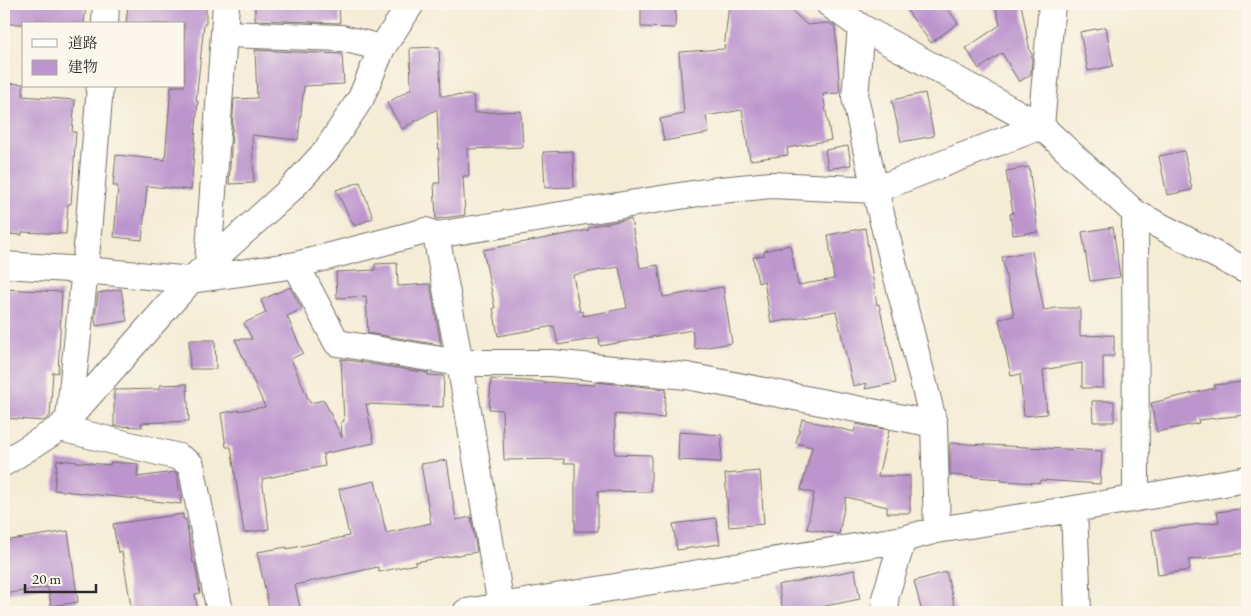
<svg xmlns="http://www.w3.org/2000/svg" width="1251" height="616" viewBox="0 0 1251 616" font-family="'EB Garamond','Noto Serif JP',serif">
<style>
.building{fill:#bc95cd;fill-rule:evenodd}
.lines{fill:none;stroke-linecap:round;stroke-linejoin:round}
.street-casing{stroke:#726f67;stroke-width:28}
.street{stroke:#fff;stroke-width:26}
</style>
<rect width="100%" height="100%" fill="#fbf7ec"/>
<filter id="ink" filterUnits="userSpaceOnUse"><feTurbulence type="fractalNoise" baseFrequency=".02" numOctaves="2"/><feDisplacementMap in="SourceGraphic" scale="10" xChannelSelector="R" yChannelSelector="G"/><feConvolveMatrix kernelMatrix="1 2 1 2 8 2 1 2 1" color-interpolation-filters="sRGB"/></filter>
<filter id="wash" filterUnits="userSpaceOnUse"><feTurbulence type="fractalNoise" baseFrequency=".0096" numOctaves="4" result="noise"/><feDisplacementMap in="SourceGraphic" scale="20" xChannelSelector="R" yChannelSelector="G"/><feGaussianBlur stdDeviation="1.12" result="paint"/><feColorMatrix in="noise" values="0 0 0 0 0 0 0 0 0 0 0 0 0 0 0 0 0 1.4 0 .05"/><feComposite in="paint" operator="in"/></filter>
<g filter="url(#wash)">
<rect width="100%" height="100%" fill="#f5ecd6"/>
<g id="blocks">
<path class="building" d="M9,4H86L84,24L36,20V24H8Z
M128,4H206V24H204L196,101H198L191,190L147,186L142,240L114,237L118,186H113L116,155L165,160L171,86H184V24H126Z
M255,4H339L340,23L255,20Z
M641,4H676L675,28L641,27Z
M729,4H785L807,25L829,23L835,27L840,93L823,94L831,140L787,148L788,155L750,160L742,110L706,116L709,133L664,141L660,119L684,114L679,52L724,49Z
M902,4H944L958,23L931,43Z
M995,4H1021L1030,51L1032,54L1031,74L1019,82L1002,53L979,69L966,48L1000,25Z
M1106,27L1113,66L1088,71L1080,32Z
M439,47L441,96L473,95L474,113L521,111L523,147L468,149L469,176H463L465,215L436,219L434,183H440L437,109L402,129L387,103L411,89L410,48Z
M255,50L342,54L344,84L304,86L298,140L252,135L254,183L229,184L234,99L257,98Z
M4,83L23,84V96L75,100L72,132H76L71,204H68L66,234L22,232V235L4,234Z
M925,93L934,136L901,142L892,100Z
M848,146L851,165L828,169L825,150Z
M573,151L574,187L545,188L543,152Z
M1184,151L1192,190L1167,195L1159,156Z
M1029,167L1038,232L1013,235L1010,214L1013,213L1006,171Z
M360,182L373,218L354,226L336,190Z
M631,219L640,268L658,265L663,297L723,287L732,343L695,349L692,330L600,346L599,338L558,345L554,326L498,336L493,308H495L483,250L589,230L588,228L597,225ZM619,267L627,308L583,316V311L580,312L573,275Z
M1113,227L1120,277L1090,281L1082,232Z
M865,228L877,305L879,304L896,383L865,389L867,383L853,386L836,311L771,323L764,281L758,283L753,257L764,255V251L790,245L798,285L834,279L828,235Z
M1032,251L1044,310L1056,308H1080V336L1114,335V356H1103V388H1082V363L1043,370L1047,414L1024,416L1020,374L1011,376L999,319L1014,316L1002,257Z
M397,263L398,286L430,284L441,345L368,333L366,296L337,298L336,272L375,270V264Z
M290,287L302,309L287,316L303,353L291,359L310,403L324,400L342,438L341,422L344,421L341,359L428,373V375L444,376L443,407L366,404L374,443L323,454L325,466L262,479L269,529L244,533L231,447H226L221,413L265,407L235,339H252L244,323L266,313L261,300Z
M4,289L62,292L58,373L53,372L50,416L43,421L4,418Z
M121,289L127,321L96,326L95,318L98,293Z
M189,340H215L216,369H190Z
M491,379L595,385V382L666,389L664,418L615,414V454L651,455V492L598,491V531H575V463H564V459L504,460L502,410L489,409Z
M1242,382L1245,415L1198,420L1199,423L1157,432L1151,403L1215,388L1214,385Z
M187,384L189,421L141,423L142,427L114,426V390L160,389V385Z
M1092,401H1114V422H1093Z
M802,419L854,432L856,424L889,430L878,476H910V513H887V507L846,497L839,534L807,529L814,493L801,490L812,447L796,443Z
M679,432L722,435L721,462L678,460Z
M950,443L1102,451L1100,484L1040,480V483L1001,481L1002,479L950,475Z
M57,460L110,465L111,462L138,464L137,477L175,472L177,474L181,504L54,490Z
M447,460L456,520L471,517L477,552L415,562L416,564L379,572L378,567L295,585L301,612H270L257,552L287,547V549L349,536L339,489L375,481L386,533L431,523L421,464Z
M760,471L764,524L729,527L725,474Z
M1247,508V553L1189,560L1190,570L1158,575L1152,530L1219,522L1217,512Z
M183,514V519H186L193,563H195L200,593L195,594L198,612H132L122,552H118L113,524Z
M716,518L720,544L677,550L673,524Z
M68,531L78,602L51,606L48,587L4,594V541Z
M855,570L860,599L806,610L807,612H783L778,585Z
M946,572L956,612H922L914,581Z"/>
</g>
</g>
<g filter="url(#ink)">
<use href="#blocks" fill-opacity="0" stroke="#726f67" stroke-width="1"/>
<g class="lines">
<g class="street-casing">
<path id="street" d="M829,4L861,27L1041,126L1135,213L1247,271
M105,24L106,4
M861,27L855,97L875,190L934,424L937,530
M224,34L342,38L382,48
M1135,213L1136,498
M436,235L460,363L502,612
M208,264L226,4
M4,265L85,270L191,280L296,265L426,231L436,235L711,191L771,185L875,190L1041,126L1052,4
M296,265L337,343L460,363H551L687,376L934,424
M69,418L85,270L100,86
M60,428L179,457L191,465L220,612
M4,463L60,428L191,280L291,189L326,151L361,98L382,48L411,4
M1074,509L1078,612
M466,612L903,539L937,530L1074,509L1247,479
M886,612L885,598L903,539"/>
</g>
<use href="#street" class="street"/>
</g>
</g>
<rect width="1251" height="616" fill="none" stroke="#fbf7ec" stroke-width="20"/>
<rect x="22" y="22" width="162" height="65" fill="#fbf7ec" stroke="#a8a59f"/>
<rect x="32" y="39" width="25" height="8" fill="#ffffff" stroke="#a8a59f"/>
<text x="68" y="48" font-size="15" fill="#2b2b2b">道路</text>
<rect x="32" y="60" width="25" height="15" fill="#bc95cd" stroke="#a8a59f"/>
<text x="68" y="72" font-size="15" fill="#2b2b2b">建物</text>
<path d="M25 584v8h71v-8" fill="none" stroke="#2b2b2b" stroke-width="2.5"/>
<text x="32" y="584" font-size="15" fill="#2b2b2b" stroke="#fbf7ec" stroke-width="4" paint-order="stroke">20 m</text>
</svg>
